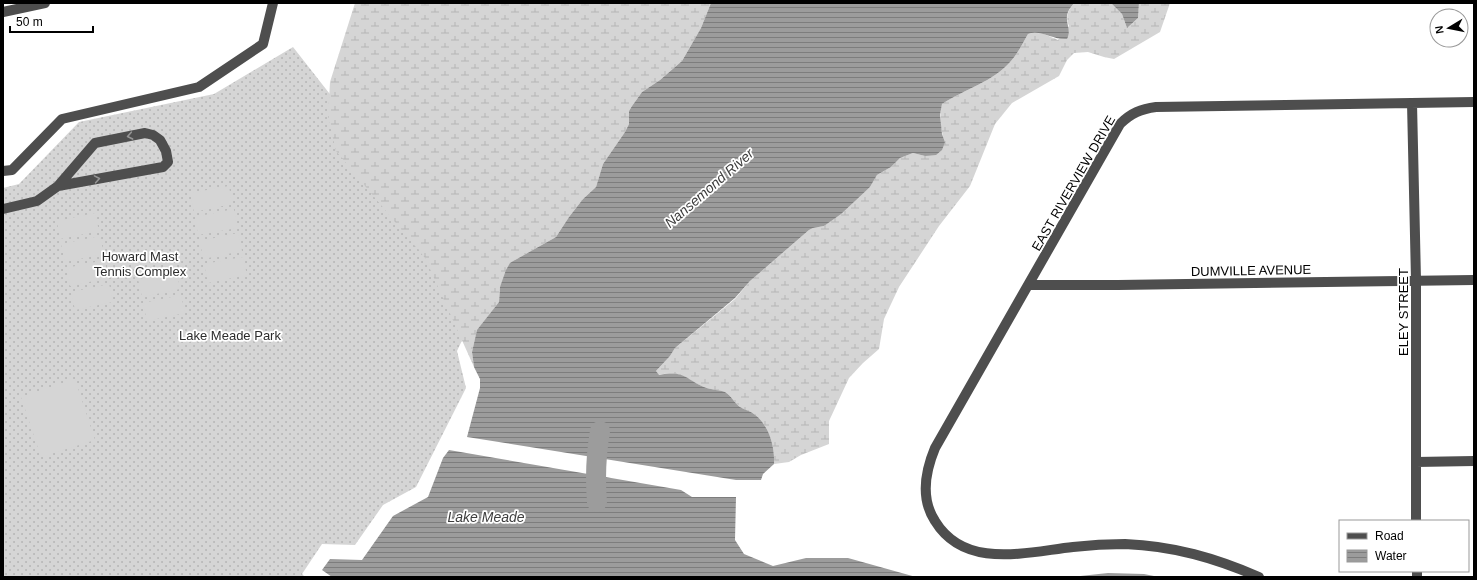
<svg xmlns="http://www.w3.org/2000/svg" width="1477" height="580" viewBox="0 0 1477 580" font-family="Helvetica,sans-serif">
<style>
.grass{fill:url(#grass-dots)}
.wetland{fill:url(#wetland-marsh)}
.garden{fill:#d5d5d5}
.water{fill:url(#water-rules)}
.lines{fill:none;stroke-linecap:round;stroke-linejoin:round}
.river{stroke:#9c9c9c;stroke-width:20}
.minor{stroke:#4e4e4e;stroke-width:10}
.oneway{stroke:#959595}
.labels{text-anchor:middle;stroke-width:3.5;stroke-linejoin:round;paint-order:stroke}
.street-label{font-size:13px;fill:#000;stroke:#fff}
.park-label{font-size:13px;fill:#2c2c2c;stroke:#fff}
.water-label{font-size:14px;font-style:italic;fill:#3d3d3d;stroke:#fff}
</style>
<defs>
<pattern id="grass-dots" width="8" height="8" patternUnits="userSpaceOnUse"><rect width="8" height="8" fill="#d5d5d5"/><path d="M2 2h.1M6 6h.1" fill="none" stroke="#b5b5b5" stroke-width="1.8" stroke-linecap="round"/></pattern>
<pattern id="wetland-marsh" width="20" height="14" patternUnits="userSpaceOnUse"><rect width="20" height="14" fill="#d5d5d5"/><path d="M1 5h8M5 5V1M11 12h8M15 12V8" fill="none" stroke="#b5b5b5"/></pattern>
<pattern id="water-rules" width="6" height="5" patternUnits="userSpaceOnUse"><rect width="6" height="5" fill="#9c9c9c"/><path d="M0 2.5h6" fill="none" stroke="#7d7d7d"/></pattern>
</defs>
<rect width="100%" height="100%" fill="#fff"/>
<path class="grass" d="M293,47L485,292L457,351L466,388L416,487L383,505L355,545L322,544L302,574L305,577H3V188L19,184L79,122L214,94Z"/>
<path class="wetland" d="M355,3H711L701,28L682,61L660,80L642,92L632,106L629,111V124L625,132L603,164L596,187L583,199L569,217L556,237L515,260L500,287L499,302L477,331L472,352L474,367L425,258L336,151L328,117L330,82Z
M1074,3H1111L1122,14L1127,28L1138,18L1139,3H1170L1160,32L1114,59L1104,57L1088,52L1074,53L1067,60L1059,76L1012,103L995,124L970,186L939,226L899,287L884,319L879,349L863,363L849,378L829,421V444L801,455L789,462L774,464C775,446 769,425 754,414C750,411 744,410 740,407C734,403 732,396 725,392C719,390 711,390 704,387C683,378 683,370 658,375L656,371L670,356L675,348L735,299L750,281L809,230L813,228L824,226L870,187L877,175L891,167L900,158L913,153L925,156L945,142C940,129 939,117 942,104C965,89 993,82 1011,61C1018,53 1023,43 1028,34C1038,30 1049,36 1058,40L1069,26C1065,16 1068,11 1074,3Z"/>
<path class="garden" d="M229,186L232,204L194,212L190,193Z
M234,209L237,228L198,235L195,217Z
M95,213L99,231L60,239L57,221Z
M238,233L242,251L203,259L200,241Z
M100,236L104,254L65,262L61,244Z
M243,257L247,275L208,283L204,264Z
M105,260L108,278L70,286L66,268Z
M177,272L180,289L142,297L138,279Z
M109,284L113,302L75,310L71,292Z
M181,295L185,313L147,321L143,303Z
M75,379L95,440L41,457L21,397Z"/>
<path class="water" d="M711,3H1074C1072,6 1069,9 1068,12C1064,21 1072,29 1067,39C1053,40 1040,29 1028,34C1023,43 1018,53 1011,61C993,82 965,89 942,104L940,115L942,134L945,142L942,150L936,155L925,156L913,153L900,158L891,167L877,175L870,187L841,214L824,226L813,228L809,230L750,281L735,298L675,348L670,356L656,371L659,375C684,370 684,378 704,387C711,390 720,390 725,392C732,396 734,403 740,407C745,410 750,411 754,414C769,425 775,446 774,464L763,474L761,480H736L467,437L480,388V379L474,367L472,352L477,330L499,302L500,287L506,270L510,263L515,260L556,237L569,217L583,199L596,187L603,164L625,132L629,124V111L632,106L642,92L660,80L682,61L701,28Z
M1111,3H1139L1138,18L1127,28L1122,14Z
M449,450L681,490L692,497H736L735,540L744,554L773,566L806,558H848L916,577H332L322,570L330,559L362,560L393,516L428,497L443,458Z
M1108,573L1144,574L1159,577H1071Z"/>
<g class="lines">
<path class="river" d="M597,502C595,478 596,455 600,431"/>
<path class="minor" d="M3,12L45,3
M1412,103L1416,280V521
M3,171L12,170L62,119L199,87L263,44L273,3
M3,209L37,201L58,186L95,143L145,133L153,135L160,140L166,151L168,162L163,167L58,186
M1029,285H1118L1474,280
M1416,462L1474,461
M1417,571V577
M1259,577C1215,558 1174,546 1125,544C1108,544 1090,545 1073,547C1026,552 965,570 935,521C920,498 925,472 935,448L1120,124C1131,113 1141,109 1156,107L1474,102"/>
</g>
<defs><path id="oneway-chevron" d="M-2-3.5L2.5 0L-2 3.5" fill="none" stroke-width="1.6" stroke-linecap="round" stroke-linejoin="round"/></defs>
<g class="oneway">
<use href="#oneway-chevron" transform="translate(130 136) rotate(169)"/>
<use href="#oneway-chevron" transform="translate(97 179) rotate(-10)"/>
</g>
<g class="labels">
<g class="street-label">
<text transform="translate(1073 183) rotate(-60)" y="5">EAST RIVERVIEW DRIVE</text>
<text transform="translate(1251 270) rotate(-1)" y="5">DUMVILLE AVENUE</text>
<text transform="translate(1403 312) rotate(-90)" y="5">ELEY STREET</text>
</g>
<g class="park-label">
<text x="140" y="261">Howard Mast<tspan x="140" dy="15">Tennis Complex</tspan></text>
<text x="230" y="340">Lake Meade Park</text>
</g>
<g class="water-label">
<text transform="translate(709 188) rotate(-41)" y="5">Nansemond River</text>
<text x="486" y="522">Lake Meade</text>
</g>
</g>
<rect width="1477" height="580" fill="none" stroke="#000000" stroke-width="8"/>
<rect x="1339" y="520" width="130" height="52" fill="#ffffff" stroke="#999999"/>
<rect x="1347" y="533" width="20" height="6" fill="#4e4e4e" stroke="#999999"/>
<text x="1375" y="540" font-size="12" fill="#000000">Road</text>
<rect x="1347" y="550" width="20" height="12" fill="url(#water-rules)" stroke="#999999"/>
<text x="1375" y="560" font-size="12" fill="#000000">Water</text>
<g transform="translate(1449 28) rotate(260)"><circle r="19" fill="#ffffff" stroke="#999999"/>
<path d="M0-3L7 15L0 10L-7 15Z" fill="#000000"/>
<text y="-6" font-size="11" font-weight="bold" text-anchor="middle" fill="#000000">N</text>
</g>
<path d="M10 26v6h83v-6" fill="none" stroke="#000000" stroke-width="2"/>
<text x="16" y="26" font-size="12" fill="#000000" stroke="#ffffff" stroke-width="3" paint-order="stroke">50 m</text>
</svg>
